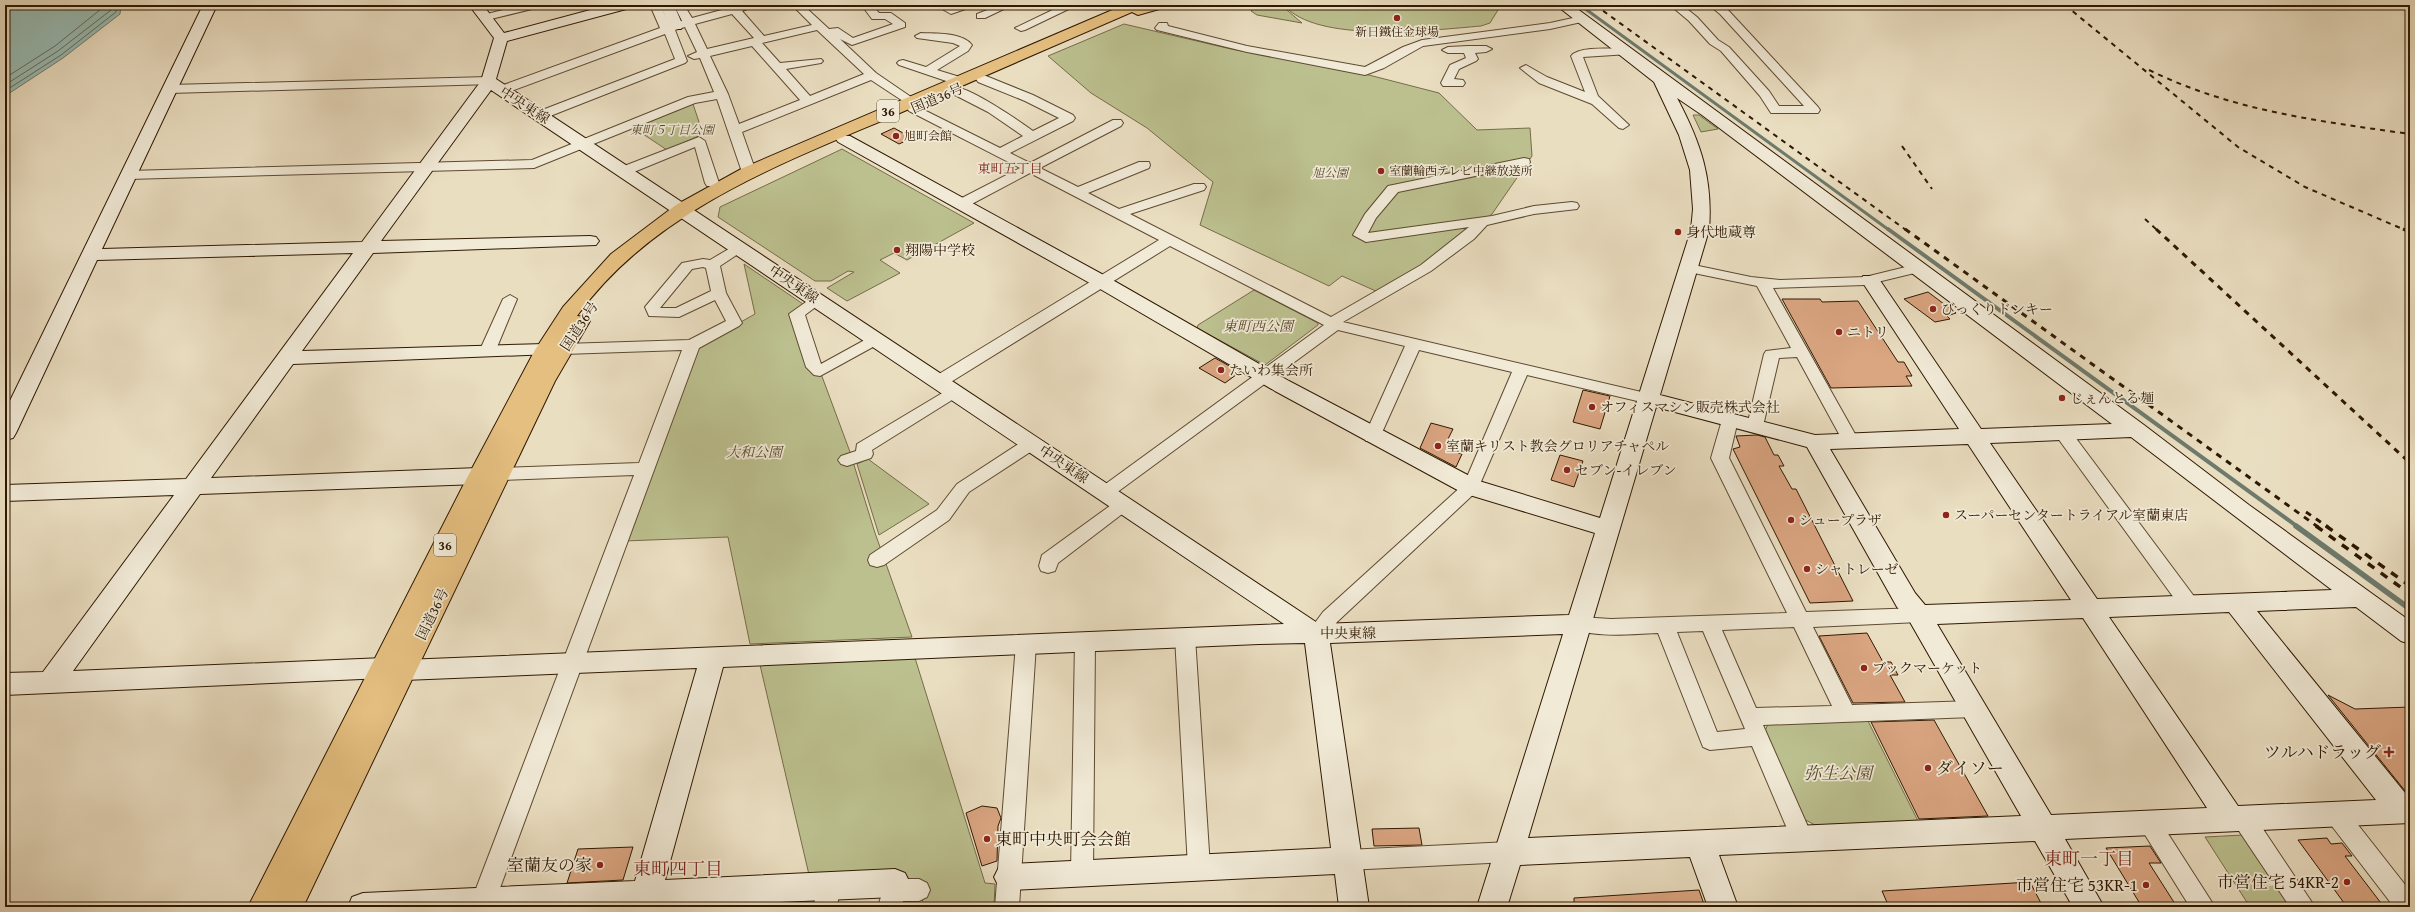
<svg xmlns="http://www.w3.org/2000/svg" width="2415" height="912" viewBox="0 0 2415 912" font-family="'Gentium Book Plus','Noto Serif JP',serif">
<style>
.green{fill:#bcc08f;stroke:#766c48}
.water{fill:#98bcb4;stroke:#6e7a6c}
.lines{fill:none;stroke-linecap:round;stroke-linejoin:round}
.shore{stroke:#646a5a;stroke-width:1}
.stream-far2{stroke:#6e7a6c;stroke-width:3}
.stream-far1{stroke:#6e7a6c;stroke-width:4}
.stream{stroke:#6e7a6c;stroke-width:5.5}
.building{fill:#daa581;stroke:#2f1801}
.street-casing{stroke:#5e4a31;stroke-width:2}
.secondary-casing{stroke:#2f1801;stroke-width:2}
.highway-casing{stroke:#2f1801;stroke-width:2}
.street{fill:#f1ead7;fill-rule:evenodd}
.secondary{fill:#f1ead7;fill-rule:evenodd}
.highway{fill:#e5bf80;fill-rule:evenodd}
.rail-far2{stroke:#2f1801;stroke-width:2;stroke-dasharray:5 5;stroke-linecap:butt}
.rail-far1{stroke:#2f1801;stroke-width:3;stroke-dasharray:6 6;stroke-linecap:butt}
.rail{stroke:#2f1801;stroke-width:3.5;stroke-dasharray:8 8;stroke-linecap:butt}
.poi-dot{fill:#8f2418;stroke:#f1ead7;stroke-width:1.5}
.labels{text-anchor:middle;stroke-width:3.5;stroke-linejoin:round;paint-order:stroke}
.far-poi-label{font-size:12px;fill:#2f1801;stroke:#f1ead7;text-anchor:start}
.far-park-label{font-size:12px;font-style:italic;fill:#594a2c;stroke:#f1ead7}
.shield{fill:#f1ead7;stroke:#695741;stroke-width:1}
.shield-label{font-size:13px;font-weight:bold;fill:#2f1801}
.far-neighbourhood-label{font-size:13px;fill:#7a1f14;stroke:#f1ead7}
.street-label{font-size:14px;fill:#2f1801;stroke:#f1ead7}
.poi-label{font-size:14px;fill:#2f1801;stroke:#f1ead7;text-anchor:start}
.park-label{font-size:14px;font-style:italic;fill:#594a2c;stroke:#f1ead7}
.near-poi-label{font-size:17px;fill:#2f1801;stroke:#f1ead7;text-anchor:end}
.near-park-label{font-size:17px;font-style:italic;fill:#594a2c;stroke:#f1ead7}
.near-neighbourhood-label{font-size:18px;fill:#7a1f14;stroke:#f1ead7}
</style>
<rect width="100%" height="100%" fill="#eadec1"/>
<filter id="stains"><feTurbulence type="fractalNoise" baseFrequency=".005" numOctaves="4"/><feColorMatrix values="0 0 0 0 .2 0 0 0 0 .09 0 0 0 0 .02 0 0 0 .5 -.17"/></filter>
<radialGradient id="worn" r=".72"><stop offset=".6" stop-color="#630" stop-opacity="0"/><stop offset="1" stop-color="#630" stop-opacity=".3"/></radialGradient>
<path class="green" d="M1257,5H1281L1302,23L1257,15L1251,11Z
M1284,5H1501L1490,23L1481,26C1434,30 1316,44 1284,5Z
M1124,24L1231,49L1369,75L1439,93L1477,130L1530,128L1532,156L1492,214L1435,259L1378,292L1342,276L1329,286L1200,225L1213,182L1147,128L1091,93L1048,56Z
M693,104L703,134L667,150L634,128Z
M1693,115H1699L1718,129L1701,132Z
M842,149L974,223L907,260L894,253L880,260L900,273L847,301L827,288L854,272L848,271L831,281H815L718,217L720,207Z
M744,264L803,304L797,309L850,452L875,533L912,637L750,644L728,537L624,541L698,346L755,314Z
M1254,290L1318,323V325L1265,365L1197,328L1198,325Z
M868,459L929,504L879,535L857,464Z
M915,658L985,883L995,884L994,907H924L918,883L912,884L904,873L810,879L760,665Z
M1867,719L1918,821L1815,825L1802,818L1765,731L1768,724Z
M2243,835L2295,907H2250L2205,837Z
M812,898L815,901L814,907H660Z"/>
<path class="water" d="M5,5H121L120,14L63,58L5,96Z"/>
<g class="lines">
<path class="shore" d="M5,78L55,46L106,5
M5,85L58,51L111,10L112,5
M5,91L61,55L116,12L117,5"/>
<path class="stream-far2" d="M1580,5L1889,230"/>
<path class="stream-far1" d="M1888,229L2298,527"/>
<path class="stream" d="M2296,526L2410,609"/>
</g>
<path class="building" d="M894,128L912,138L899,144L881,134Z
M1928,292L1956,313L1947,316L1950,319L1935,322L1904,299Z
M1782,299H1820L1822,302L1858,301L1898,362H1904L1912,376H1906L1912,386L1831,388Z
M1215,358L1240,372L1225,383L1199,368Z
M1583,390L1610,396L1600,429L1573,422Z
M1431,423L1453,429L1448,439L1455,446L1458,453L1462,454L1456,467L1420,448Z
M1757,435L1765,437L1774,455H1778L1784,466H1779L1792,489H1796L1853,601L1810,603L1733,449L1740,447L1736,436Z
M1560,455L1583,461L1574,487L1551,480Z
M1867,633L1883,662H1891L1898,675H1890L1905,702L1853,703L1819,636Z
M2328,695L2355,709L2410,707V797Z
M1934,720L1988,816L1919,819L1871,722Z
M982,806L997,808L1001,818L998,826L997,861L982,866L966,813Z
M1419,828L1422,845L1374,846L1372,829Z
M2327,838L2331,844L2342,843L2352,856H2345L2384,907H2347L2298,840Z
M2150,846L2161,863H2149L2177,907H2142L2106,848Z
M633,847L623,880L567,883L578,849Z
M2030,882L2043,907H1889L1882,891Z
M1699,890L1705,907H1574V898Z"/>
<g class="lines">
<g class="street-casing">
<path id="street" d="M523,5H541L540,7L487,20L482,17L483,15Z
M650,5H660L670,25L682,21L674,5H684L692,18L740,5H757L742,11L764,36L812,25L792,5H803L829,29L838,28L853,38L893,24L885,19H872L863,7L864,5H872L879,13H891L905,23V27L852,45L840,39L876,73L914,99L916,102L914,105L1000,148L1023,136L988,112L951,93L949,90L951,87C966,84 1019,121 1033,131L1059,118L1025,101L978,82L976,79L978,76H986L1033,95L1073,115L1075,118L1073,121L1010,153L1030,163L1113,120H1121L1123,123L1121,126L1040,168L1078,187L1139,162H1149L1150,165L1149,168L1088,193L1119,209L1194,184H1204L1206,187L1204,190L1130,214L1331,317L1421,265L1469,227L1366,242L1353,235L1365,214L1388,186L1524,158L1529,159L1530,162L1529,165L1398,192L1376,218L1368,233L1492,216L1534,206L1572,202L1577,203L1579,206L1577,209L1534,214L1487,225L1474,239L1431,271L1343,322L1650,394L1656,395L1658,399L1656,403L1650,404L1527,375L1477,491L1337,622C1329,633 1324,645 1309,640L1306,635L1323,612L1464,484L1512,372L1419,350L1380,437L1378,441H1366L1364,437L1405,346L1338,330L1112,496L1106,498L1100,496L1097,492L1100,488L1324,325L1170,246L946,385H934L932,381L934,377L1159,240L1030,173L966,207H956L954,204L956,201L1020,168L909,111L907,108L909,105L871,80L742,132L756,172L749,176L742,172L717,99L695,103L534,168L128,179L121,175L128,171L532,160L688,97L714,92L700,58L694,59L688,56L697,52L685,27L675,30L687,61L685,63L545,118H537L535,115L537,112L675,59L665,34L506,93H498L496,90L498,87L660,28ZM732,14L754,38L707,49L695,24ZM817,30L864,74L810,96L786,69L821,63L823,61L821,59L780,63L762,43ZM752,46L800,100L739,124L728,94L710,56Z
M935,5H948L952,7L977,5L951,14Z
M994,5H1007L1008,7L985,18H977V14L995,7Z
M1063,5H1077L1025,30L1021,31L1015,28Z
M1670,5H1682L1697,17L1718,40L1729,47L1769,91L1779,106H1804L1720,14L1709,5H1721L1728,10L1818,107L1820,110L1818,113H1771L1760,96L1721,51L1710,44L1689,21Z
M1582,16L1587,19L1586,21L1550,29L1423,46L1384,68L1365,75L1247,52L1157,30L1155,28L1159,23H1167L1168,26L1247,46L1365,67L1403,47L1422,40L1550,23Z
M921,33C936,34 962,32 972,45L968,51L937,70L963,78L965,81L963,84H955L899,65L897,63L899,61L903,60L926,67L960,46L953,43L917,38L915,36Z
M1468,46H1486L1492,49L1486,52L1475,53L1478,59L1476,61L1459,69L1454,79L1463,80L1465,83L1463,86H1443L1441,83L1450,65L1466,58L1464,53H1448L1442,50L1448,47Z
M1625,49L1629,50V54L1583,57L1598,96L1629,125L1623,129L1619,128L1592,104L1539,83L1520,68L1526,65L1547,77L1585,92L1571,56C1579,46 1612,49 1625,49Z
M489,77L495,81L493,84L170,93L164,89L170,85Z
M699,137L705,141L719,183L717,186H707L705,183L695,147L629,174H619L617,171L619,168Z
M739,243L746,247L744,250L720,266L726,293L742,323L739,326L699,348L493,907H469L634,475L500,480L494,478L491,474L494,470L500,468L639,463L682,350L564,354L559,352L556,349L559,346L564,344L689,340L726,321L715,300L679,317L649,316L645,307L682,263L703,259L710,260ZM703,267L706,268L711,291L676,308H660L692,269Z
M1689,264L1751,277L1780,280L1865,277L1918,264L1923,265L1925,268L1923,271L1865,285L1773,288L1859,441L1857,445H1845L1797,357L1779,358L1763,426L1761,430H1749L1747,426L1764,354L1766,351L1791,348L1757,286L1684,271L1682,268L1684,265Z
M510,295L517,299L495,352L493,355H481L479,352L503,299Z
M818,296L825,300L805,315L821,364L872,336L877,334L885,339L882,342L820,376L814,375L806,367L789,314L813,297Z
M954,386L960,387L962,391L960,395L872,450L873,454L871,458L847,466L841,464L838,460L841,456L856,451L857,444Z
M1730,415L1736,416L1738,420L1729,458L1806,612L1919,608L1926,610L1929,615L1926,620L1919,622L1813,627L1852,705L1973,701L1980,703L1983,709L1980,715L1973,717L1763,725L1813,838L1810,845L1802,848L1794,845L1752,746L1710,750L1703,747L1658,633C1631,634 1600,638 1573,629L1570,624L1573,619L1580,617L1611,619L1787,613L1711,458L1722,420L1724,416ZM1794,627L1832,706L1756,708L1722,630ZM1703,631L1745,729L1717,732L1677,632Z
M2063,427L2069,429L2196,599L2199,604L2196,609L2189,611L2182,609L2057,437L2055,433L2057,429Z
M1032,437L1038,439L1040,443L1038,447L969,492L949,520L884,565L877,567L870,565L868,560L870,555L937,510L957,484L1026,439Z
M1124,498L1130,500L1133,504L1130,508L1058,563L1055,571L1048,573L1041,571L1039,566L1042,555L1118,500Z
M1185,629L1192,632L1195,637L1210,867L1207,874L1199,877L1191,874L1188,867L1175,637L1178,632Z
M1085,633L1092,636L1095,641L1093,873L1090,880L1082,883L1074,880L1071,873L1075,641L1078,636Z
M1026,636L1033,639L1036,644L1019,907H995L1016,644L1019,639Z
M2336,804L2344,807L2410,891V907H2394L2328,821L2325,814L2328,807Z
M2243,808L2251,811L2315,907H2290L2235,825L2232,818L2235,811Z
M2148,812L2156,815L2215,907H2190L2137,822L2140,815Z
M1509,842L1517,845L1520,852L1517,859L1509,862L1347,870L1339,867L1336,860L1339,853L1347,850Z
M895,872L903,876L905,879H919L927,883L930,890L927,897L919,901H903L902,907H878L887,876Z
M829,875L837,879L840,886L837,907H813L821,879Z"/>
</g>
<g class="secondary-casing">
<path id="secondary" d="M203,5H217L102,249L362,242L481,81L494,38L469,5H483L504,33L609,5H632L630,8L507,41L496,79L1319,624L1569,615L1595,533L1463,493L1275,391L1095,286L838,142L836,139L838,136H850L1109,278L1289,381L1479,481L1600,518L1691,230L1693,209L1690,170L1679,135L1654,82L1556,5H1572L2144,425L2249,505L2410,621V644L2401,641L2356,607L2257,611L2410,799V823L2065,839L2104,907H2073L2035,841L1719,855L1738,907H1708L1690,857L1520,865L1507,907H1477L1563,634L1330,643L1369,907H1339L1335,874L1009,890L999,887L994,877L999,867L1009,864L1331,848L1305,643L1259,644L723,667L665,880L895,869L905,873L910,883L905,893L895,897L668,907H348L352,897L363,893L635,881L697,668L404,680L395,677L393,675L384,678L5,695V673L43,672L174,495L5,501V485L186,479L353,253L97,260L16,433L13,438L5,440V411ZM491,90L1284,624L404,660L395,663L393,661L384,658L73,671L200,494L479,484L487,481L490,476L487,471L479,468L211,478L293,364L552,354L555,350L552,346L545,344L302,351L373,253L596,245L599,241L596,237L590,236L381,241ZM1677,98L1702,115L2112,424L1981,429L1877,276H1863L1861,280L1959,429L1815,435L1660,395L1709,230C1713,179 1701,143 1677,98ZM1656,407L1807,447L1897,607L1910,622L2021,816L1528,838ZM2131,437L2332,590L2097,599L1990,443ZM1968,444L2071,600L1925,605L1915,593L1830,449ZM2229,612L2376,800L2238,806L2109,617ZM2083,618L2207,808L2051,815L1937,624Z
M660,5H674L683,26L681,29H671Z"/>
</g>
<g class="highway-casing">
<path id="highway" d="M1124,5H1165L1163,8L1138,15L1132,12C1052,47 972,81 893,116C778,165 653,211 577,316L587,317L590,321L555,381L303,907H248L468,476L535,350L563,307L611,254L676,205L743,168Z"/>
</g>
<use href="#street" class="street"/>
<use href="#secondary" class="secondary"/>
<use href="#highway" class="highway"/>
<path class="rail-far2" d="M1595,5L1906,230
M2065,5L2238,147L2305,187L2405,230
M2149,70C2233,111 2318,121 2410,134
M1902,146L1932,189
M2145,219L2157,230"/>
<path class="rail-far1" d="M1905,229L2318,527
M2156,229L2410,463
M2403,229L2410,232
M2306,512L2328,527"/>
<path class="rail" d="M2316,526L2410,594
M2326,526L2410,586"/>
</g>
<g class="poi-dot">
<circle cx="1397" cy="18" r="4"/>
<circle cx="896" cy="136" r="4"/>
<circle cx="1381" cy="171" r="4"/>
<circle cx="1678" cy="232" r="4"/>
<circle cx="897" cy="250" r="4"/>
<circle cx="1933" cy="309" r="4"/>
<circle cx="1839" cy="332" r="4"/>
<circle cx="1221" cy="370" r="4"/>
<circle cx="2062" cy="398" r="4"/>
<circle cx="1592" cy="407" r="4"/>
<circle cx="1438" cy="446" r="4"/>
<circle cx="1567" cy="470" r="4"/>
<circle cx="1946" cy="515" r="4"/>
<circle cx="1791" cy="520" r="4"/>
<circle cx="1807" cy="569" r="4"/>
<circle cx="1864" cy="668" r="4"/>
<path d="M2387 746h4v4h4v4h-4v4h-4v-4h-4v-4h4z"/>
<circle cx="1928" cy="768" r="4"/>
<circle cx="987" cy="839" r="4"/>
<circle cx="600" cy="865" r="4"/>
<circle cx="2347" cy="882" r="4"/>
<circle cx="2146" cy="885" r="4"/>
</g>
<g class="labels">
<g class="far-poi-label">
<text x="1397" y="36" text-anchor="middle">新日鐵住金球場</text>
<text x="904" y="140">旭町会館</text>
<text x="1389" y="175">室蘭輪西テレビ中継放送所</text>
</g>
<g class="far-park-label">
<text x="672" y="134">東町５丁目公園</text>
<text x="1330" y="177">旭公園</text>
</g>
<g class="shield">
<rect x="877" y="100" width="22" height="22" rx="3"/>
<rect x="434" y="534" width="22" height="22" rx="3"/>
</g>
<g class="shield-label">
<text x="888" y="116">36</text>
<text x="445" y="550">36</text>
</g>
<g class="far-neighbourhood-label">
<text x="1010" y="173">東町五丁目</text>
</g>
<g class="street-label">
<text transform="translate(937 98) rotate(-23)" y="5">国道36号</text>
<text transform="translate(525 105) rotate(33)" y="5">中央東線</text>
<text transform="translate(794 284) rotate(34)" y="5">中央東線</text>
<text transform="translate(579 326) rotate(-57)" y="5">国道36号</text>
<text transform="translate(1064 464) rotate(34)" y="5">中央東線</text>
<text transform="translate(432 614) rotate(-64)" y="5">国道36号</text>
<text x="1348" y="638">中央東線</text>
</g>
<g class="poi-label">
<text x="1686" y="237">身代地蔵尊</text>
<text x="905" y="255">翔陽中学校</text>
<text x="1941" y="314">びっくりドンキー</text>
<text x="1847" y="337">ニトリ</text>
<text x="1229" y="375">たいわ集会所</text>
<text x="2070" y="403">じぇんとる麺</text>
<text x="1600" y="412">オフィスマシン販売株式会社</text>
<text x="1446" y="451">室蘭キリスト教会グロリアチャペル</text>
<text x="1575" y="475">セブン-イレブン</text>
<text x="1954" y="520">スーパーセンタートライアル室蘭東店</text>
<text x="1799" y="525">シュープラザ</text>
<text x="1815" y="574">シャトレーゼ</text>
<text x="1872" y="673">ブックマーケット</text>
</g>
<g class="park-label">
<text x="1258" y="331">東町西公園</text>
<text x="754" y="457">大和公園</text>
</g>
<g class="near-poi-label">
<text x="2381" y="758">ツルハドラッグ</text>
<text x="1936" y="774" text-anchor="start">ダイソー</text>
<text x="995" y="845" text-anchor="start">東町中央町会会館</text>
<text x="592" y="871">室蘭友の家</text>
<text x="2339" y="888">市営住宅 54KR-2</text>
<text x="2138" y="891">市営住宅 53KR-1</text>
</g>
<g class="near-park-label">
<text x="1838" y="779">弥生公園</text>
</g>
<g class="near-neighbourhood-label">
<text x="2089" y="865">東町一丁目</text>
<text x="678" y="875">東町四丁目</text>
</g>
</g>
<rect width="2415" height="912" fill="none" stroke="#eadec1" stroke-width="20"/>
<rect x="6" y="6" width="2403" height="900" fill="none" stroke="#2f1801" stroke-width="2"/>
<rect x="10" y="10" width="2395" height="892" fill="none" stroke="#2f1801"/>
<rect width="100%" height="100%" filter="url(#stains)"/>
<rect width="100%" height="100%" fill="url(#worn)"/>
</svg>
